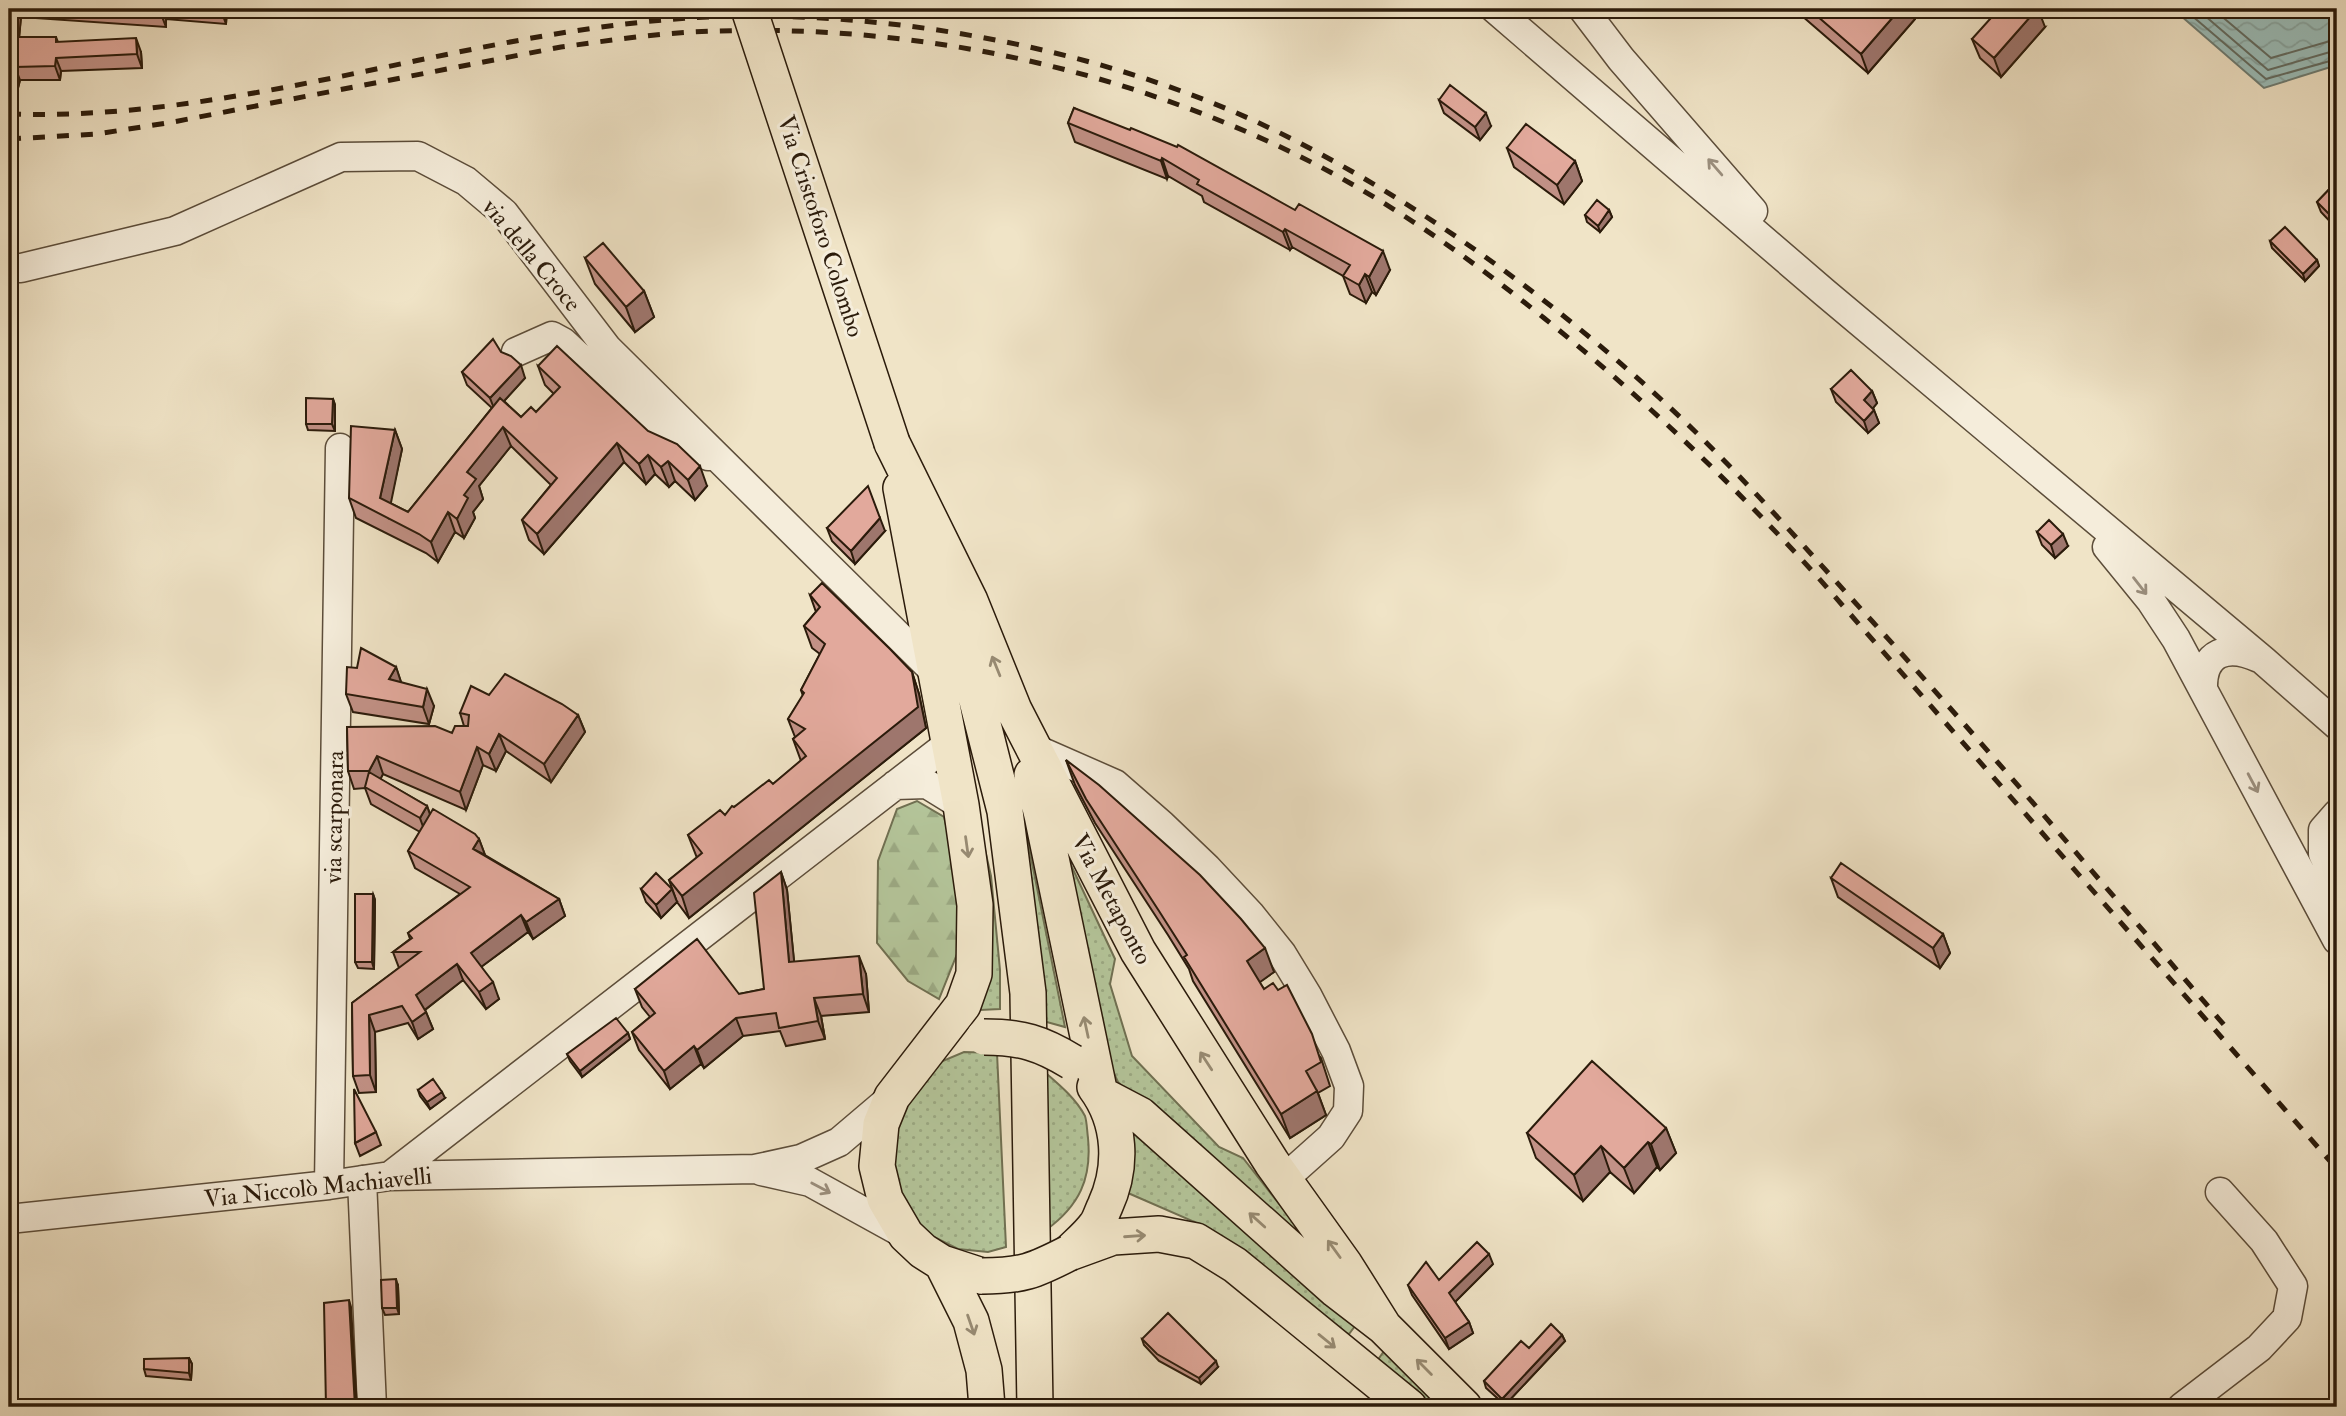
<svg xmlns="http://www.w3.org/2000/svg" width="2346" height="1416" viewBox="0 0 2346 1416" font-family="'IM FELL Double Pica',serif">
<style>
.grass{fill:url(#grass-dots);stroke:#707052;stroke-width:2}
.forest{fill:url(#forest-firs);stroke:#707052;stroke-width:2}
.water{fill:url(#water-waves);stroke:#6e7d74;stroke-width:2}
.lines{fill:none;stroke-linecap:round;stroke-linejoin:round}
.shore{stroke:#636c62;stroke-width:2}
.minor-casing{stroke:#5c4d3a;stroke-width:31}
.major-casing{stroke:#2b1b0b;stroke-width:38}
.minor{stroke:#f5eddb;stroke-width:28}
.major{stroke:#f0e4c7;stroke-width:35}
.rail{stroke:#2b1b0b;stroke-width:5;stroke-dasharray:12 12;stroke-linecap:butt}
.major-bridge-casing{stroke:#2b1b0b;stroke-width:38;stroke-linecap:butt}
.major-bridge{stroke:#f0e4c7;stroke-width:35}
.wall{fill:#c29186;stroke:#2b1b0b;stroke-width:2}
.shaded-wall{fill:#9e766d;stroke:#2b1b0b;stroke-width:2}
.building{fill:#e2a99c;stroke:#2b1b0b;stroke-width:2}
.oneway{stroke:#9a8e7d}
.oneway2{stroke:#978a72}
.labels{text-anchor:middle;stroke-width:6;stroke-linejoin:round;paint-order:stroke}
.street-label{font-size:24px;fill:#2b1b0b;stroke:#f5eddb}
</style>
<defs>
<pattern id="grass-dots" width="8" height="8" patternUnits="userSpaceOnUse" patternTransform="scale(1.75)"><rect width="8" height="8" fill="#b4c59a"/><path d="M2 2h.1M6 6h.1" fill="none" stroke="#9ba983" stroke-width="1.8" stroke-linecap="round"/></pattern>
<pattern id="forest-firs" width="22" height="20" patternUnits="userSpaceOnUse" patternTransform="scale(1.75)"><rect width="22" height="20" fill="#b4c59a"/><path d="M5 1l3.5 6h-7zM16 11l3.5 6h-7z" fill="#9ba983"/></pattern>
<pattern id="water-waves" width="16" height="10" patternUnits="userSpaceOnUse" patternTransform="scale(1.75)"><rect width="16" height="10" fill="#9bbeba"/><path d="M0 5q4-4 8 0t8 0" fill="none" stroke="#86a39f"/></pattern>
</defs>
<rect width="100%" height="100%" fill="#f0e4c7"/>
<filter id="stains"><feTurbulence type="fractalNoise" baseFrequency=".00286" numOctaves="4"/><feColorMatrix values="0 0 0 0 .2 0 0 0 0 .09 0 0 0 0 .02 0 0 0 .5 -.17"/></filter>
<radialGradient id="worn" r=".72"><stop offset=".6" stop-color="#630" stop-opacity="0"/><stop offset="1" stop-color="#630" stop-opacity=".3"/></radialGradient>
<path class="grass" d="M956,723L991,876L1000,970V1009L980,1010Z
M1019,798L1065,1027L1043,1021L1038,930L1013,801Z
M1056,833L1115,959L1110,984L1132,1056L1219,1147L1243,1158L1321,1257L1145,1109L1118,1082L1100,1044Z
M964,1052L997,1053L1006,1247L988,1252L958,1249L930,1235L909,1213L888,1178L898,1106L926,1068Z
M1041,1069C1057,1083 1075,1097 1085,1116C1087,1122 1087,1131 1088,1138C1092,1179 1079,1206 1046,1230Z
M1131,1126L1358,1322L1346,1338L1197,1223L1128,1193Z
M1384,1351L1444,1407H1429L1375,1364Z"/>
<path class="forest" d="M917,801L944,817L958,873L957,954L939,999L908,981L877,943L878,861L897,809Z"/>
<path class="water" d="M2173,9H2337V65L2264,88Z"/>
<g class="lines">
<path class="shore" d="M2184,9L2266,79L2337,59
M2197,9L2268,70L2337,50
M2213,9L2271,58L2337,39"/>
<g class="minor-casing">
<path id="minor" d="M1495,9L1824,292L2264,661L2337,725
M1583,9L1621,59L1753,211
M9,268H21L175,231L341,157L418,156L466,181L504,213L607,348L937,674
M516,352L552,336L563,342L666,438L708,456
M2107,547L2151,601L2176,639L2337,940
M2203,689C2202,651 2228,644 2259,658
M1033,748L1115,784L1162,825L1207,868L1250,914L1282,954L1307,995L1336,1051L1349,1086L1348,1111L1331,1137L1284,1179
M895,785L927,784L961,805
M2337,814L2323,830V854L2337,883
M761,1171L810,1182L906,1235
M390,1176L951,742
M362,1180L372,1407
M329,1185L340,448
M9,1219L329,1185L390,1176L755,1169L801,1159L839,1142L892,1097
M2182,1407L2259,1348L2287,1318L2293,1286L2264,1241L2220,1192"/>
</g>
<g class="major-casing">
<path id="major" d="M892,443L970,601L1014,710L1138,951L1272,1163L1345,1265L1384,1327
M901,488L961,805L975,905L974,974L963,1005L892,1097L881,1124L877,1166L885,1199L906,1235L923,1251L942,1263L982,1276
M939,582L969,669L1005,811L1028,993L1035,1407
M1032,775L1042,815L1100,1094L1140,1115L1336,1290L1384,1327L1464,1407
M1069,1253L1113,1237L1159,1234L1196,1241L1235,1265L1409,1407
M1069,1253C1078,1244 1089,1235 1096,1225C1100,1220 1102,1212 1105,1206C1123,1167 1121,1122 1095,1087
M942,1263L971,1321L984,1370L987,1407"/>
</g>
<use href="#minor" class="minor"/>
<use href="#major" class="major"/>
<path class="rail" d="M9,114C246,122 472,28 708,17C898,9 1122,52 1292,139C1427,208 1553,300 1665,403C1739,471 1804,547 1872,621C1992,753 2108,890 2225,1026
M9,139L97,134L173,122L561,47C613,40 665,32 718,31C910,25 1100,64 1274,144C1372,189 1461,251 1544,318C1642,397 1731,482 1815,574L2337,1169"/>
<g class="major-bridge-casing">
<path id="major-bridge" d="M749,9L892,443
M984,1037C1021,1037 1041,1043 1072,1062
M982,1276C1022,1276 1034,1271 1069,1253"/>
</g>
<use href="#major-bridge" class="major-bridge"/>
</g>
<path class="wall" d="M9,9H227L226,24L166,19V27L21,17L19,37H56L58,42L141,52L142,68L61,71L60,80H20L18,88H9Z
M1794,9H1912L1915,19L1868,73Z
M2045,27L2001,77L1980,58L1972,39Z
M1439,100L1491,126L1480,140L1444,113Z
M1074,108L1390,270L1376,295L1372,292L1366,303L1350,294L1343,276L1292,247L1290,250L1204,202L1202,196L1168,176L1167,179L1075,142L1068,123Z
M1507,148L1575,161L1582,181L1564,204L1514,167Z
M2337,181V229L2321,212L2317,202Z
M1609,210L1612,217L1600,232L1587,222L1585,215Z
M2270,241L2317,260L2319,266L2305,281L2272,248Z
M585,258L644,291L654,317L635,332L595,284Z
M501,352L525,378L504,401L521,417L536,412L554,394L545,385L538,366L707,486L695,500L675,481L669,487L655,474L646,484L624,462L544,554L529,540L522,520L551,485L511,446L479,486L483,499L473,512L475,518L464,538L455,532L438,562L426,553L356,518L349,498L395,430L402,449L390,503L408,512L492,408L467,385L462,372Z
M1831,389L1872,391L1877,403L1873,408L1879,423L1868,433L1836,402Z
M333,399L335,405V431L308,430L306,424Z
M827,528L885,531L855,564L832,541Z
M2037,532L2068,546L2055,558L2042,545Z
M810,595L912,672L919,694L926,728L689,918L677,902L669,880L697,858L688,835L725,815L734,807L773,784L801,761L793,739L795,737L788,719L803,696L801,690L820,654L812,648L804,626L816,612Z
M396,667L401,682L434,706L429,724L353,712L346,694L357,668Z
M489,695L578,715L585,732L551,782L506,751L496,771L483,765L466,810L383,774L380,779L427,806L430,814L479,839L485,855L559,899L565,916L533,939L528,932L481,967L499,999L486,1009L463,980L425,1010L433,1029L418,1039L408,1023L375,1032L376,1092L359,1093L353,1076L352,1003L399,968L393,952L410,939L408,933L460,894L415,868L408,851L420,832L371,804L365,788L354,789L348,771L347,727L452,733L464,726L460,713Z
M1066,760L1274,972L1259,982L1264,989L1321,1058L1330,1086L1318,1093L1326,1115L1290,1138L1193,981L1189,969L1168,935L1095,823L1075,785Z
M781,872L787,890L794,962L866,974L869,1012L821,1016L825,1039L786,1046L780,1031L743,1036L704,1068L701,1064L670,1089L639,1050L632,1032L650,1017L642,1007L635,989L739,994L764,989Z
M1831,878L1943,934L1950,953L1940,968L1838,897Z
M641,889L677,902L661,918L646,902Z
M373,894L375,900L374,969L358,968L355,962Z
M628,1033L630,1039L582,1077L570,1061L567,1054Z
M418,1090L445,1098L430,1109L420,1096Z
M1666,1128L1676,1153L1660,1170L1657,1167L1634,1193L1610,1172L1583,1201L1536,1158L1527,1133Z
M376,1132L381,1145L360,1156L355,1143Z
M1493,1264L1455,1302L1469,1322L1473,1333L1449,1349L1412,1295L1408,1285L1439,1280Z
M398,1286L399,1314L385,1315L382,1308Z
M1562,1335L1565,1341L1505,1405L1486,1388L1484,1381L1529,1348Z
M1142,1339L1218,1367L1201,1384L1159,1361L1144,1345Z
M189,1358L192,1364L191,1380L146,1376L144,1369Z"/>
<path class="shaded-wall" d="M15,9H18L21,17L18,51L13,37Z
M161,9H163L166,19V27L161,14Z
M221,9H227L226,24L221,10Z
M1900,9H1912L1915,19L1868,73L1861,54Z
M2037,9H2038L2045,27L2001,77L1994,58Z
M136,38L141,52L142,68L137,54Z
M56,58L61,71L60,80L55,66Z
M15,67L20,80L18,88L13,75Z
M1486,113L1491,126L1480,140L1475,127Z
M1162,158L1168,176L1167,179L1161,161Z
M1575,161L1582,181L1564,204L1557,185Z
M1609,210L1612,217L1600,232L1598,226Z
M1285,229L1292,247L1290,250L1283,232Z
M1383,251L1390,270L1376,295L1369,277Z
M2317,260L2319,266L2305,281L2303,274Z
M1365,274L1372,292L1366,303L1359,285Z
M644,291L654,317L635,332L626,307Z
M521,365L525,378L495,411L490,398Z
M1872,391L1877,403L1869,413L1864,400Z
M333,399L335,405V431L332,424Z
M1874,410L1879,423L1868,433L1864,421Z
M503,427L511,446L479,486L483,499L473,512L475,518L464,538L457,519L467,472Z
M395,430L402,449L388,517L380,498Z
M617,443L624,462L544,554L537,534Z
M648,455L655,474L646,484L639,464Z
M668,461L675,481L669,487L661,467Z
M700,466L707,486L695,500L688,480Z
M448,512L455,532L438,562L431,542Z
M880,518L885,531L855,564L851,551Z
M2063,534L2068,546L2055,558L2051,545Z
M396,667L402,685L389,679Z
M912,672L919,694L926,728L689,918L682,896Z
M427,689L434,706L429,724L423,707Z
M578,715L585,732L551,782L544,764Z
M499,734L506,751L496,771L489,754Z
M477,747L483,765L466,810L460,792Z
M377,756L383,774L376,788L369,771Z
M427,806L433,823L426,835L420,818Z
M479,839L485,855L473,849Z
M781,872L787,890L796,980L789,962Z
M672,889L677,902L661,918L656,905Z
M373,894L375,900L374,969L372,962Z
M559,899L565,916L533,939L526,922Z
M521,915L528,932L477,970L471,953Z
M1943,934L1950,953L1940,968L1933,948Z
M1265,948L1274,972L1256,985L1247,961Z
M859,956L866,974L869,1012L863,994Z
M457,964L463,980L422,1012L416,995Z
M493,982L499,999L486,1009L479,992Z
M814,998L821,1016L825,1039L818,1021Z
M426,1012L433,1029L418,1039L412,1022Z
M369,1015L375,1032L376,1092L370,1075Z
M736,1018L743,1036L704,1068L697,1050Z
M628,1033L630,1039L582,1077L580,1071Z
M694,1046L701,1064L670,1089L664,1071Z
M1317,1091L1326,1115L1290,1138L1281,1114Z
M442,1092L445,1098L430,1109L427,1102Z
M1666,1128L1676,1153L1660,1170L1651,1144Z
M1648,1142L1657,1167L1634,1193L1624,1168Z
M1601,1146L1610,1172L1583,1201L1574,1175Z
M1489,1254L1493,1264L1453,1304L1449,1293Z
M396,1279L398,1286L399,1314L397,1308Z
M349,1300L351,1307L357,1407H355Z
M1469,1322L1473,1333L1449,1349L1445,1338Z
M1562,1335L1565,1341L1505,1405L1502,1399Z
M189,1358L192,1364L191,1380L189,1373Z
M1216,1361L1218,1367L1201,1384L1199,1378Z"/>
<path class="building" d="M9,9H15L13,37H56V42L136,38L137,54L56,58L55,66L15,67L13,75H9Z
M92,9H161V14Z
M1809,9H1900L1861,54Z
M1999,9H2037L1994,58L1972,39Z
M1450,85L1486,113L1475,127L1439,100Z
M1074,108L1130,130L1131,128L1177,147L1178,145L1295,210L1299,204L1383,251L1369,277L1365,274L1359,285L1343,276L1350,265L1285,229L1283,232L1197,184L1199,180L1162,158L1161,161L1068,123Z
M1526,124L1575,161L1557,185L1507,148Z
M2337,181V222L2317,202Z
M1597,200L1609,210L1598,226L1585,215Z
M2285,227L2317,260L2303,274L2270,241Z
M603,243L644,291L626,307L585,258Z
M493,339L501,352L511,356L521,365L490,398L462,372Z
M557,346L648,431L677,444L700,466L688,480L668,461L661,467L648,455L639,464L617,443L537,534L522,520L557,478L503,427L467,472L476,479L464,495L468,498L457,519L448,512L431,542L419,534L349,498L351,426L395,430L380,498L408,512L500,398L521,417L531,407L536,412L560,387L538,366Z
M1851,370L1872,391L1864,400L1874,410L1864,421L1831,389Z
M306,398L333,399L332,424H306Z
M868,486L880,518L851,551L827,528Z
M2049,520L2063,534L2051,545L2037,532Z
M822,583L890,649L912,672L918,707L682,896L669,880L702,853L688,835L720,810L725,815L732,806L734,807L769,780L773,784L806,756L793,739L805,729L788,719L804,693L801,690L825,644L804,626L820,607L810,595Z
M361,648L396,667L389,679L427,689L423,707L346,694L347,667L357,668Z
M505,674L562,704L578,715L544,764L499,734L489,754L477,747L460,792L377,756L369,771H348L347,727L435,726L452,733L455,726H468L469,715L460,713L471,686L489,695Z
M1066,760L1099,785L1200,875L1241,919L1265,948L1247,961L1264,989L1273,983L1278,990L1287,985L1312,1034L1321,1062L1306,1071L1317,1091L1281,1114L1184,957L1187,955L1159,911L1086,799Z
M369,772L427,806L420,818L365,787Z
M433,809L475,834L479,839L473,849L559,899L526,922L521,915L471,953L493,982L479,992L457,964L416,995L426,1012L412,1022L402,1006L369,1015L370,1075L353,1076L352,1003L420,952H393L412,938L408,933L470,887L408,851Z
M1841,863L1943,934L1933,948L1831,878Z
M781,872L789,962L859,956L863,994L814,998L818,1021L779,1028L776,1013L736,1018L697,1050L694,1046L664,1071L632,1032L655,1013L635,989L697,939L739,994L764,989L754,893Z
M656,873L672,889L656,905L641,889Z
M355,894H373L372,962H355Z
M616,1018L628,1033L580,1071L567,1054Z
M1592,1061L1666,1128L1651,1144L1648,1142L1624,1168L1601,1146L1574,1175L1527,1133Z
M433,1079L442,1092L427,1102L418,1090Z
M354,1089L376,1132L355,1143Z
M1477,1242L1489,1254L1449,1293L1469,1322L1445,1338L1408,1285L1426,1262L1439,1280Z
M396,1279L397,1308H382L381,1280Z
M349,1300L355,1407H326L324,1303Z
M1168,1313L1216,1361L1199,1378L1157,1354L1142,1339Z
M1551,1324L1562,1335L1502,1399L1484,1381L1521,1341L1529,1348Z
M189,1358V1373L144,1369V1359Z"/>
<defs><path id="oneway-shaft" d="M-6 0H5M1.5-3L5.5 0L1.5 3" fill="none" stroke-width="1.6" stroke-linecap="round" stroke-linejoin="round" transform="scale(1.75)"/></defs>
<g class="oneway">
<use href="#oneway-shaft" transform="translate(1715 167) rotate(-131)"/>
<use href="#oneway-shaft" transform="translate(2140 586) rotate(52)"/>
<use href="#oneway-shaft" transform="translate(2253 783) rotate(62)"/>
<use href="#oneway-shaft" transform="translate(821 1188) rotate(28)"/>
</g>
<g class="oneway2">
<use href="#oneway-shaft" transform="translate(996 666) rotate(-112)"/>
<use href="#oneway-shaft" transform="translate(967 847) rotate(82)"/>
<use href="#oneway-shaft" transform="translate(1086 1027) rotate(-102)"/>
<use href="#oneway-shaft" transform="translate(1206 1061) rotate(-123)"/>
<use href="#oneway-shaft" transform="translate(1257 1220) rotate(-138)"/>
<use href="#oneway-shaft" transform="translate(1135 1236) rotate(-4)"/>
<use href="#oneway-shaft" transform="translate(1334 1249) rotate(-126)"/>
<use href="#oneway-shaft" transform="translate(971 1325) rotate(71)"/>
<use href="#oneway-shaft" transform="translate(1327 1341) rotate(39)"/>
<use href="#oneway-shaft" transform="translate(1424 1367) rotate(-135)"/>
</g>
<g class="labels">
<g class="street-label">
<text transform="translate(821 226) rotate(72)" y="8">Via Cristoforo Colombo</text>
<text transform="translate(532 255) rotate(50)" y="8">via della Croce</text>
<text transform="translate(334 817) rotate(-89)" y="8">via scarponara</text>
<text transform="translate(1112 899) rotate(62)" y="8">Via Metaponto</text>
<text transform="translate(318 1187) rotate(-6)" y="8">Via Niccolò Machiavelli</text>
</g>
</g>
<rect width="2346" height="1416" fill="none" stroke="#f0e4c7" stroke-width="35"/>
<rect x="10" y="10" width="2325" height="1395" fill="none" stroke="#2b1b0b" stroke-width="3.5"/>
<rect x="18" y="18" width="2311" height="1381" fill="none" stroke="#2b1b0b" stroke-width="2"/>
<rect width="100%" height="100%" filter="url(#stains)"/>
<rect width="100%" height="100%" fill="url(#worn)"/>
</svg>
